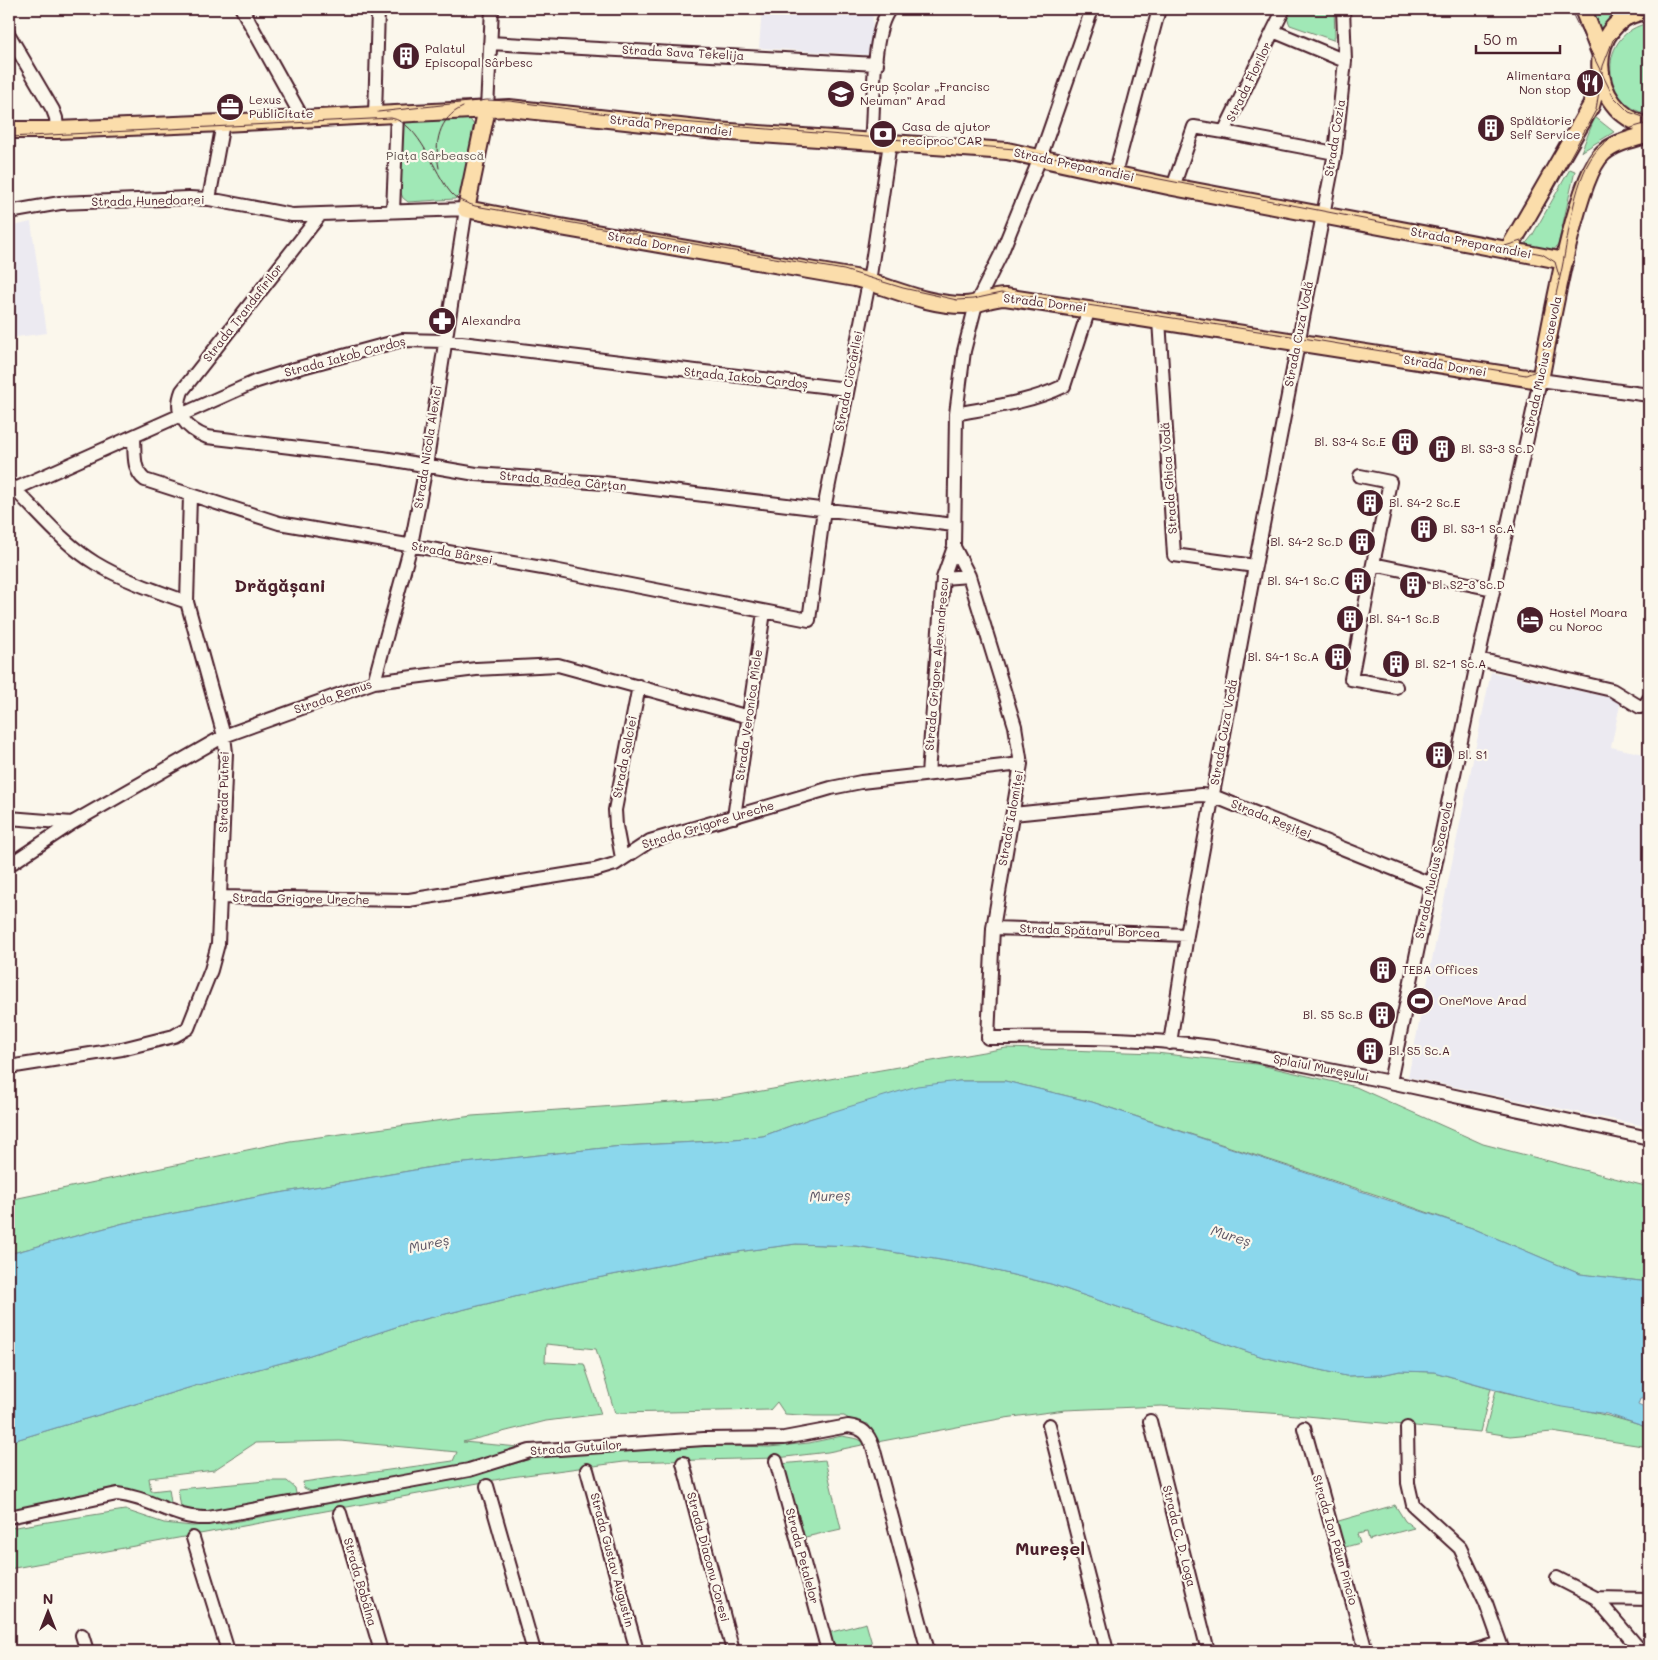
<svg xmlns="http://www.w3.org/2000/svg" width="1658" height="1660" viewBox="0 0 1658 1660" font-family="Mali,sans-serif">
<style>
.built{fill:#eceaf1}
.green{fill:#a0e8b6;stroke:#758470}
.water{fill:#8bd7ec;stroke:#718d9f}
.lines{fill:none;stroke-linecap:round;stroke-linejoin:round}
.minor-casing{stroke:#4a1f2b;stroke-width:16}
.major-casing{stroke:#4a1f2b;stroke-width:20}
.minor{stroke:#fbf7ec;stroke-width:12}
.major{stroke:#fbddab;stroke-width:16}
.tram{stroke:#4a1f2b;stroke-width:1}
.labels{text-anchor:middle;stroke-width:4.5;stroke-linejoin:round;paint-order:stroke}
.poi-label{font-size:12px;fill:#4a1f2b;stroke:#fbf7ec;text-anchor:start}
.street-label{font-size:12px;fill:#4a1f2b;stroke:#fbf7ec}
.park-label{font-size:12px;fill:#60514e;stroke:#fbf7ec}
.water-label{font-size:14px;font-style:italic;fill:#5e5665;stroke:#fbf7ec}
.district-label{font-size:18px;font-weight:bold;fill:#4a1f2b;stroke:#fbf7ec}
</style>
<rect width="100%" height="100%" fill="#fbf7ec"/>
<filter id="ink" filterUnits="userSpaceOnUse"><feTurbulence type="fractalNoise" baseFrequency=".02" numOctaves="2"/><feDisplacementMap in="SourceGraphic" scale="10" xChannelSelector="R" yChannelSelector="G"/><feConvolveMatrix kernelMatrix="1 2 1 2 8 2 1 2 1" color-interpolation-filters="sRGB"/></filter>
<g filter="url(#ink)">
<path class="built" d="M762,9H873L871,55L759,48Z
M31,222L47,333L9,338V227Z
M1491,672L1621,700L1611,747L1649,755V975L1647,986L1649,987V1127L1408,1077Z"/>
<path class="green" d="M1291,9H1334L1335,36L1333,40L1290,25L1287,18Z
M1593,9H1609L1618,13L1601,31Z
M1649,23V115C1599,103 1597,33 1649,23Z
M467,115L474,125L462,192L455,199L408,202L403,198L400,191L401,131L405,121Z
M1595,117L1614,132L1581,152Z
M1570,169L1575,171L1558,245L1551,253L1523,247L1532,236Z
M1006,1048L1156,1053L1256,1064L1356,1087L1483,1144L1649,1187V1282L1580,1274L1472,1228L1383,1197L1092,1102L1005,1081H959L809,1119L763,1136L715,1141L622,1146L438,1166L262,1196L124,1223L9,1254V1200L290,1141L472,1116L716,1099Z
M796,1244L856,1246L971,1265L1051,1284L1263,1357L1346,1376L1381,1375L1400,1371L1434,1372L1491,1388L1480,1432L1285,1414L1161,1406L1065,1410L1005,1418L877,1442L868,1424L853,1421L844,1416H814L785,1414L777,1402L770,1410L615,1413L596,1349L546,1344L545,1362L584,1364L601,1414L546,1421L463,1442L519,1447L518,1451L491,1459L317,1494L304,1488L303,1482L453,1461L457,1452L340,1441L255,1443L214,1470L149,1478L151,1491L169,1489L172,1509L135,1493L9,1512V1442L198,1385L304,1357L405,1324L567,1284L708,1256Z
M1496,1390C1547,1403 1599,1411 1649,1428V1447L1552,1432L1510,1436L1485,1432Z
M842,1436L858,1439L867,1444L828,1452L777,1458L624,1462L511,1477L9,1569V1528L125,1510L164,1523L192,1526L223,1524L472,1476L537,1457L706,1445L769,1447L809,1443Z
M825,1460L841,1529L801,1538L780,1464Z
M266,1481H287L295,1488L297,1499L214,1515L182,1514L178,1489Z
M1395,1505L1405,1521L1414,1528L1369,1540L1367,1532L1357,1534L1360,1543L1342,1548L1335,1522Z
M866,1623L874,1651H833L828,1633Z"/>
<path class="water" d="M959,1081H1005L1092,1102L1472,1228L1580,1274L1649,1282V1398L1640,1399L1638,1405L1649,1410V1428L1607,1414L1557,1406L1434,1372L1400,1371L1381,1375L1346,1376L1263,1357L1051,1284L971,1265L856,1246L796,1244L708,1256L567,1284L405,1324L304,1357L198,1385L9,1442V1254L124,1223L262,1196L438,1166L622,1146L715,1141L763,1136L809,1119L917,1086Z"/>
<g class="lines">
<g class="minor-casing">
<path id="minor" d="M242,9L303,119
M1284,9L1273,31L1345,61
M1273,31L1224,132L1335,153
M9,35L53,110L56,118L57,130
M490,43L877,64
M487,108L492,9
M375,115L378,9
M871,141C875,108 870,33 890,9
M1115,174L1159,9
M1173,187L1194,127L1224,132
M209,199L223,123
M393,211L397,114
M9,212L60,203L189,198L209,199L292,215L466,209L426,466L411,545L374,682
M320,215L182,391C173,414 186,429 207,437L383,458L476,474L604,483L954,525
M1159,320L1174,555L1255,566
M956,414C992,407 1031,402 1064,386L1089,309
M134,437C135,452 132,470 145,480L279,523L554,570L809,620L824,509L869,282L890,143
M1360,476L1390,482L1373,564
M10,485C38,511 62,543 95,563C123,580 156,591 187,602
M15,489L257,381L295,369L402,340L445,341L847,389
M954,547L969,576L1015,726L1021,764L993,928L988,1038C1060,1037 1141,1037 1213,1047L1390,1082L1649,1138
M943,578L969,576
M1478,659L1612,690L1640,707L1645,705L1649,699
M1396,687L1351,679L1373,564L1493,589
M928,774L943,578L954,547L956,414L964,351L976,304L1001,254L1040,158L1092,9
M1013,814L1201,795L1213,796L1431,884
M734,817L764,612
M9,818L72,823
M622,858L616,826L615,810L639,686
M9,865L72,823L224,736L374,682L476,669L558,665L749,717
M220,897L409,900L595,870L615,864L650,841L831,788L861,782L1021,764
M993,928L1187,935
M1170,1043L1187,935L1255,566L1335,153L1345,61L1343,9
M9,1067L122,1049L174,1036L188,1028L211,970L218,944L226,753L224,736L187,602L190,496
M1390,1082L1478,659L1540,380L1649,395
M1150,1421L1208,1651
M1049,1425L1107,1651
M1304,1428L1366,1651
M1407,1428L1408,1483L1413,1505L1460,1548L1486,1603L1503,1651
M776,1461L828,1651
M683,1463L733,1651
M587,1470L637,1651
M487,1486L534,1651
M340,1513L381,1651
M9,1517L117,1494C150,1497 175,1520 208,1518L469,1470L530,1451L704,1439L784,1438L848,1426C863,1428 868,1433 873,1447L928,1651
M193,1538L228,1651
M1557,1578L1596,1598L1641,1651
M1596,1598L1649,1599
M82,1635L87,1651
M1472,1651L1500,1643"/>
</g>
<g class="major-casing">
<path id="major" d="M1583,9L1600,53
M1649,11C1583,16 1585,112 1649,126
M487,108L466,209L549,225L855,278C891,287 925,305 964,305C978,305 991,297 1005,297L1540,380C1549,336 1575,178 1603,153C1615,142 1634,139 1649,134
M9,130H57L223,123L509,108L716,131L1007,151L1173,187L1565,261
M1508,250L1591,106L1601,72"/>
</g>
<use href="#minor" class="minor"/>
<use href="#major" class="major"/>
<path class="tram" d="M1570,9L1613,96L1629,112L1649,119
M1624,9L1648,18
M378,112L487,100L510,101L644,119L1015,149L1129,173L1542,254L1555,262L1559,276
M9,137L391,118C420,123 434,173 451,193C457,200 466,203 475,206L844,270L903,288L957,300L973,299L1001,293L1035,297L1291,336L1526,375L1536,371L1540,365C1547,333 1555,300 1562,268C1569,234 1574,174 1599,148C1612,134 1631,127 1649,123
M439,168C434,144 438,118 463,107
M1505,246L1521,241L1527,236L1596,110L1603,66L1613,40L1629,25L1649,18"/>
</g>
</g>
<defs>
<g id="building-disc" transform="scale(1.4375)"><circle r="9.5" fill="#4a1f2b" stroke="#fbf7ec"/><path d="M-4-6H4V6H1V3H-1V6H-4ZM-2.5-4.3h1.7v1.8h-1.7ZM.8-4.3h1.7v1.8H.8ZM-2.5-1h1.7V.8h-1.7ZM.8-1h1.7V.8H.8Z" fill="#fff"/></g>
<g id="restaurant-disc" transform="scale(1.4375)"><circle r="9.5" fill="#4a1f2b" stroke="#fbf7ec"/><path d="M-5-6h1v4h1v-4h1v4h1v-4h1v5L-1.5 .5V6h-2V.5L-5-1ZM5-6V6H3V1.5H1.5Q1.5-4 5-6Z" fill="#fff"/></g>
<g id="school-disc" transform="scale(1.4375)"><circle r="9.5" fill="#4a1f2b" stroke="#fbf7ec"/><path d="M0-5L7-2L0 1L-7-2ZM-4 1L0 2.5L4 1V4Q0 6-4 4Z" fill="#fff"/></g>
<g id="office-disc" transform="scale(1.4375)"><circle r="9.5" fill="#4a1f2b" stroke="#fbf7ec"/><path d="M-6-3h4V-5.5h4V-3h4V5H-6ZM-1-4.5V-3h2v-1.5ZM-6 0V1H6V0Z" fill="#fff"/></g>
<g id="bank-disc" transform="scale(1.4375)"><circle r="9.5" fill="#4a1f2b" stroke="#fbf7ec"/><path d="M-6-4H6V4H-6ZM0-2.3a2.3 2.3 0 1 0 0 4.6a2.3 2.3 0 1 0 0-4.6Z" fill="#fff"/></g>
<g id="pharmacy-disc" transform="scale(1.4375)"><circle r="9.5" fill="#4a1f2b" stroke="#fbf7ec"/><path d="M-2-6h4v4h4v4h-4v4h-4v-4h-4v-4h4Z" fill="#fff"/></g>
<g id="hotel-disc" transform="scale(1.4375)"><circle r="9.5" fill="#4a1f2b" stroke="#fbf7ec"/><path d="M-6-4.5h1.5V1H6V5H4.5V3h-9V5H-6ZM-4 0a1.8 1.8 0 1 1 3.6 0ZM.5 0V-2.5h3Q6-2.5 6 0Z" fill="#fff"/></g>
<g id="stadium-disc" transform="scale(1.4375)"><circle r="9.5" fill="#4a1f2b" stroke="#fbf7ec"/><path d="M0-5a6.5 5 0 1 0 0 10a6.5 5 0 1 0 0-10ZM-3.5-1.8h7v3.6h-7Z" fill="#fff"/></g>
</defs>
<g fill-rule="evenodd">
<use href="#building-disc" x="406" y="56"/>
<use href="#restaurant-disc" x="1590" y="83"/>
<use href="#school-disc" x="841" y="94"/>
<use href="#office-disc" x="230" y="107"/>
<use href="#building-disc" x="1491" y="128"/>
<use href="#bank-disc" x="883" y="134"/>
<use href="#pharmacy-disc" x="442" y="321"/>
<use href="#building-disc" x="1405" y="442"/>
<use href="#building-disc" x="1442" y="449"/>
<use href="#building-disc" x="1370" y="503"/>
<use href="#building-disc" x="1424" y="529"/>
<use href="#building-disc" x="1362" y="542"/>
<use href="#building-disc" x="1358" y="581"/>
<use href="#building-disc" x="1413" y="585"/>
<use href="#building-disc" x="1350" y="619"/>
<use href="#hotel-disc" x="1530" y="620"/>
<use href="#building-disc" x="1338" y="657"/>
<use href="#building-disc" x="1396" y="664"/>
<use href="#building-disc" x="1439" y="755"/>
<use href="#building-disc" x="1383" y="970"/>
<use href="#stadium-disc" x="1420" y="1001"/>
<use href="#building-disc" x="1382" y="1015"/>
<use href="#building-disc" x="1370" y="1051"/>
</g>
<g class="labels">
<g class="poi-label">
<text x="425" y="53">Palatul<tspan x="425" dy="14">Episcopal Sârbesc</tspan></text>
<text x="1571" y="80" text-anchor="end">Alimentara<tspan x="1571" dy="14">Non stop</tspan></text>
<text x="860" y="91">Grup Școlar „Francisc<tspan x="860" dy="14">Neuman” Arad</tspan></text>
<text x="249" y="104">Lexus<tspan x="249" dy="14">Publicitate</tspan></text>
<text x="1510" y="125">Spălătorie<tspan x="1510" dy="14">Self Service</tspan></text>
<text x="902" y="131">Casa de ajutor<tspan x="902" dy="14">reciproc CAR</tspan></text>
<text x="461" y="325">Alexandra</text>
<text x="1386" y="446" text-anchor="end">Bl. S3-4 Sc.E</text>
<text x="1461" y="453">Bl. S3-3 Sc.D</text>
<text x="1389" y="507">Bl. S4-2 Sc.E</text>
<text x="1443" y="533">Bl. S3-1 Sc.A</text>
<text x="1343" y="546" text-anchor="end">Bl. S4-2 Sc.D</text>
<text x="1339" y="585" text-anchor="end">Bl. S4-1 Sc.C</text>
<text x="1432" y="589">Bl. S2-3 Sc.D</text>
<text x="1549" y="617">Hostel Moara<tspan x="1549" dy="14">cu Noroc</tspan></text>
<text x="1369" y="623">Bl. S4-1 Sc.B</text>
<text x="1319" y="661" text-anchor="end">Bl. S4-1 Sc.A</text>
<text x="1415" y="668">Bl. S2-1 Sc.A</text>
<text x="1458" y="759">Bl. S1</text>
<text x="1402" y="974">TEBA Offices</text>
<text x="1439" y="1005">OneMove Arad</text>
<text x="1363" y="1019" text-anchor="end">Bl. S5 Sc.B</text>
<text x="1389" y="1055">Bl. S5 Sc.A</text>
</g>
<g class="street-label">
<text transform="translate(683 53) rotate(3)" y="4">Strada Sava Tekelija</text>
<text transform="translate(1249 82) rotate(-64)" y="4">Strada Florilor</text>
<text transform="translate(671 126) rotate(6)" y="4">Strada Preparandiei</text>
<text transform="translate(1335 138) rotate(-81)" y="4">Strada Cozia</text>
<text transform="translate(1074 165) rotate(12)" y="4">Strada Preparandiei</text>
<text transform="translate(148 201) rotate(-1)" y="4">Strada Hunedoarei</text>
<text transform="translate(649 243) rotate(10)" y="4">Strada Dornei</text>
<text transform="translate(1471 243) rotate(11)" y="4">Strada Preparandiei</text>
<text transform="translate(1045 303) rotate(7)" y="4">Strada Dornei</text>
<text transform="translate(243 313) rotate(-52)" y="4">Strada Trandafirilor</text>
<text transform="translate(1299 334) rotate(-79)" y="4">Strada Cuza Vodă</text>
<text transform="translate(345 357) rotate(-15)" y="4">Strada Iakob Cardoș</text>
<text transform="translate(1543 365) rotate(-78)" y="4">Strada Mucius Scaevola</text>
<text transform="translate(1445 366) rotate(9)" y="4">Strada Dornei</text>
<text transform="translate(746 378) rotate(6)" y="4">Strada Iakob Cardoș</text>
<text transform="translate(849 381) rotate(-79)" y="4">Strada Ciocârliei</text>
<text transform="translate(428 447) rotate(-81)" y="4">Strada Nicola Alexici</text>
<text transform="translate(1169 478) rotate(-94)" y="4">Strada Ghica Vodă</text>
<text transform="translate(563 481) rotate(5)" y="4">Strada Badea Cârțan</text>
<text transform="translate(452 553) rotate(10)" y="4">Strada Bârsei</text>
<text transform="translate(937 664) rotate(-85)" y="4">Strada Grigore Alexandrescu</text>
<text transform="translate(333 697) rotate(-19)" y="4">Strada Remus</text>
<text transform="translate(749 715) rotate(-82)" y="4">Strada Veronica Micle</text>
<text transform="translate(1224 732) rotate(-80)" y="4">Strada Cuza Vodă</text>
<text transform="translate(625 757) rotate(-79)" y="4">Strada Salciei</text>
<text transform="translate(224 792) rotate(-89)" y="4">Strada Putnei</text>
<text transform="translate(1011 818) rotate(-80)" y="4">Strada Ialomiței</text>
<text transform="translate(1271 819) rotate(22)" y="4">Strada Reșiței</text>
<text transform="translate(708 825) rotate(-17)" y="4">Strada Grigore Ureche</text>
<text transform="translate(1434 870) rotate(-78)" y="4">Strada Mucius Scaevola</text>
<text transform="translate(301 899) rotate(1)" y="4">Strada Grigore Ureche</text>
<text transform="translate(1090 931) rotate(2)" y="4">Strada Spătarul Borcea</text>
<text transform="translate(1321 1068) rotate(11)" y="4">Splaiul Mureșului</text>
<text transform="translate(576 1448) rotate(-4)" y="4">Strada Gutuilor</text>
<text transform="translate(1179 1536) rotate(76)" y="4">Strada C. D. Loga</text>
<text transform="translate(1335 1540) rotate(74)" y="4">Strada Ion Păun Pincio</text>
<text transform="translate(802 1556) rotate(75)" y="4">Strada Petalelor</text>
<text transform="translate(708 1557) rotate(75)" y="4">Strada Diaconu Coresi</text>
<text transform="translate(612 1560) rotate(75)" y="4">Strada Gustav Augustin</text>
<text transform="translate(360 1582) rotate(74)" y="4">Strada Bobâlna</text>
</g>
<g class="park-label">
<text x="435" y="160">Piața Sârbească</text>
</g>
<g class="water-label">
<text transform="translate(830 1196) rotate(-2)" y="5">Mureș</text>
<text transform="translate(1231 1236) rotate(17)" y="5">Mureș</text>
<text transform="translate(429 1244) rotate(-12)" y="5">Mureș</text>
</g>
<g class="district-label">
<text x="280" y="592">Drăgășani</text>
<text x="1050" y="1555">Mureșel</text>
</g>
</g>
<rect width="1658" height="1660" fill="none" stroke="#fbf7ec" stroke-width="30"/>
<rect x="15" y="15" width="1628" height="1630" fill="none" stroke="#4a1f2b" stroke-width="2" filter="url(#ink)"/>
<g transform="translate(48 1612)" stroke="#fbf7ec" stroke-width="4" paint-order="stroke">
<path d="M0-4L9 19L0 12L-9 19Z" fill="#4a1f2b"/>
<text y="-8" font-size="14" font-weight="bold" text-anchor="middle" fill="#4a1f2b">N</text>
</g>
<path d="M1476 45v8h84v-8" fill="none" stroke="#4a1f2b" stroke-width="2.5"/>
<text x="1483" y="45" font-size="15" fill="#4a1f2b" stroke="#fbf7ec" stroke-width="4" paint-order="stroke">50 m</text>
</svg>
